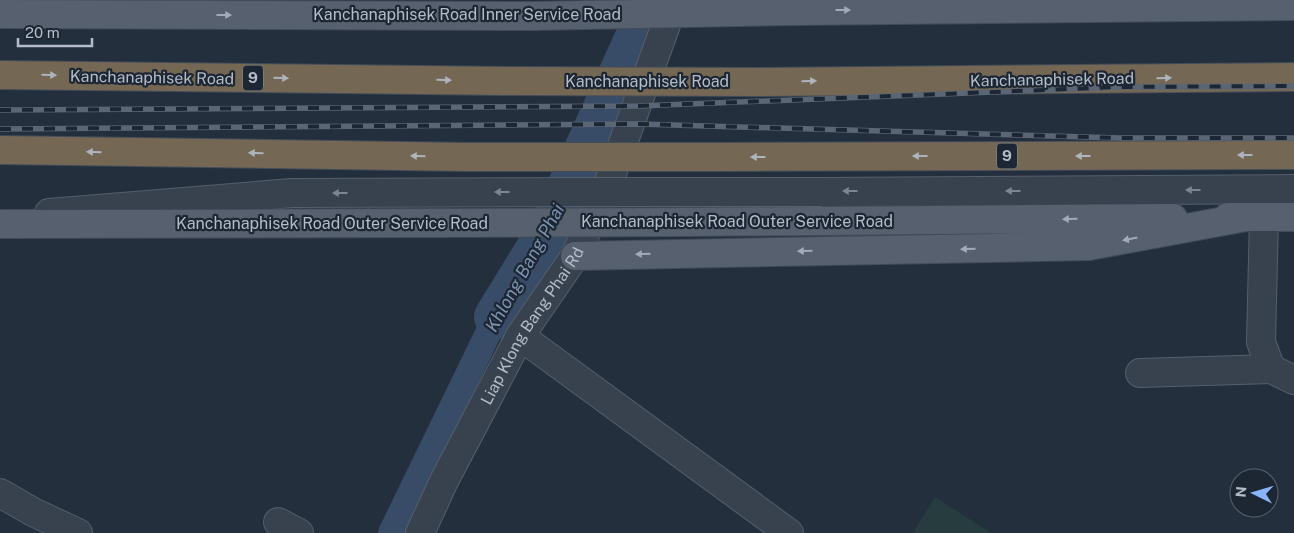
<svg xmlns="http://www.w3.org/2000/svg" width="1294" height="533" viewBox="0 0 1294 533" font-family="'Public Sans',sans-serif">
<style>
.green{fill:#263c3f}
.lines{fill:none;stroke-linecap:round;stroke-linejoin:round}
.canal{stroke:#394c67;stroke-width:26}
.river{stroke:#394c67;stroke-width:44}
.minor-casing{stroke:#565f6c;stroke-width:30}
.major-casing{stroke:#414a57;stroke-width:30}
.highway-casing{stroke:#434c59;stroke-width:30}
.minor{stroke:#38414e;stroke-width:28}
.major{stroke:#56606e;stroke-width:28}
.highway{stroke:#746855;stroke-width:28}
.rail-casing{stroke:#5a6575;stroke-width:5.5}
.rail{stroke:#1d2633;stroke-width:4;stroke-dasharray:11;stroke-linecap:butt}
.minor-bridge-casing{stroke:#565f6c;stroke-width:30;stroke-linecap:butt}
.major-bridge-casing{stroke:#414a57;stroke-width:30;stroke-linecap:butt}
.highway-bridge-casing{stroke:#434c59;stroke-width:30;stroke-linecap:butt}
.minor-bridge{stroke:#38414e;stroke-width:28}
.major-bridge{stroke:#56606e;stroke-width:28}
.highway-bridge{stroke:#746855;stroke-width:28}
.oneway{fill:#a1aab7}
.oneway2{fill:#aeb4bd}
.oneway3{fill:#7c8592}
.labels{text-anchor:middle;stroke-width:4.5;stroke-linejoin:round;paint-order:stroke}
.shield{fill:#1d2633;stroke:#878f9c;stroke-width:1}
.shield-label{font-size:15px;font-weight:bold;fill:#b4bcc9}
.street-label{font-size:16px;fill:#b4bcc9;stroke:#1d2633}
.water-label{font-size:18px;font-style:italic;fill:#7c92b1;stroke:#1d2633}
</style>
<rect width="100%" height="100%" fill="#242f3e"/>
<path class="green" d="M935,497L991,533H913Z"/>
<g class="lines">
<path class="canal" d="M391,533L496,317"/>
<path class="river" d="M496,317L550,229L654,0"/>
<g class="minor-casing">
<g id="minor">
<path d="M822,192L1294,189"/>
<path d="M49,213L292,193L581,192"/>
<path d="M1264,217L1261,342L1271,369L1294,380"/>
<path d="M520,336L789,533"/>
<path d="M1140,373L1271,369"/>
<path d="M0,493L33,512L78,533"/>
<path d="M278,522L299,533"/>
<path id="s1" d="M420,533L444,481L520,336L575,256L607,187L675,0"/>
</g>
</g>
<g class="major-casing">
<path id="major" d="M794,11L1294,6
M0,14L535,16
M1228,217H1294
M688,222L1173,218
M0,224L437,223
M575,256L1089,246L1246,217"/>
</g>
<g class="highway-casing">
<path id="highway" d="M0,75L505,81
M760,82L1294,77
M0,150L467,157
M720,157L1294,155"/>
</g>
<use href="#minor" class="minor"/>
<use href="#major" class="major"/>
<use href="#highway" class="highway"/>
<g class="rail-casing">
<path id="rail" d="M0,110L639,106L1120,87L1294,86
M0,129L639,124L1120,138H1294"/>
</g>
<use href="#rail" class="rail"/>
<g class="minor-bridge-casing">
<path id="minor-bridge" d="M581,192H822"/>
</g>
<g class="major-bridge-casing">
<path id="major-bridge" d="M535,16L794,11
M437,223L688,222"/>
</g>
<g class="highway-bridge-casing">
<path id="highway-bridge" d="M505,81L760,82
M467,157H720"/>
</g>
<use href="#minor-bridge" class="minor-bridge"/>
<use href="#major-bridge" class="major-bridge"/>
<use href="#highway-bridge" class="highway-bridge"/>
</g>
<defs><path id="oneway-solid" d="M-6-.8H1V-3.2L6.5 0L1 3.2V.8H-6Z" transform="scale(1.25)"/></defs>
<g class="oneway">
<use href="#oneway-solid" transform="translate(843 10)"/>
<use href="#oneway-solid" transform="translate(224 15)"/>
<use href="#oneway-solid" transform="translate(1070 219) rotate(179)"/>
<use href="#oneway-solid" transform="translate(1130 239) rotate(169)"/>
<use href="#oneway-solid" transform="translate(968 249) rotate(179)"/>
<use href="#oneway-solid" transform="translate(805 251) rotate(179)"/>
<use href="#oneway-solid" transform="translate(643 254) rotate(179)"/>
</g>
<g class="oneway2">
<use href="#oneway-solid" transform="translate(49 75) rotate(1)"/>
<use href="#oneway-solid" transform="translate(281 78) rotate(1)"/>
<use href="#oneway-solid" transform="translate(1164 78) rotate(-1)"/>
<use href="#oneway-solid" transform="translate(444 80) rotate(1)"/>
<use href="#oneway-solid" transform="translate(809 81) rotate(-1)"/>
<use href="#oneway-solid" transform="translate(94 152) rotate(-179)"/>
<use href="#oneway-solid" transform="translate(256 153) rotate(-179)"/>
<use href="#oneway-solid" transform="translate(1245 155) rotate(180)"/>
<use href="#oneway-solid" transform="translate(418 156) rotate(-179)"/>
<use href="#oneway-solid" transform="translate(920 156) rotate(180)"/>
<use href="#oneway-solid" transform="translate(1083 156) rotate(180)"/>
<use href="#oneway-solid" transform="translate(758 157) rotate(180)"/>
</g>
<g class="oneway3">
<use href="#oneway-solid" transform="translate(1193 190) rotate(180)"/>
<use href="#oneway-solid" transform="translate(850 191) rotate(180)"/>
<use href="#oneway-solid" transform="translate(1013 191) rotate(180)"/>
<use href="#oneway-solid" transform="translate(502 192) rotate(180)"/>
<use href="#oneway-solid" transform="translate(340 193) rotate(180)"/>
</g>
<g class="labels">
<g class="shield">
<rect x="243" y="65.5" width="20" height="25" rx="4"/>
<rect x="997" y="143.5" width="20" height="25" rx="4"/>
</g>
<g class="shield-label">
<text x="253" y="83">9</text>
<text x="1007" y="161">9</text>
</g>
<g class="street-label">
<text x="467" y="20">Kanchanaphisek Road Inner Service Road</text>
<text transform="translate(152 77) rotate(1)" y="6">Kanchanaphisek Road</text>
<text transform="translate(1052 79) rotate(-1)" y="6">Kanchanaphisek Road</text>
<text x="647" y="87">Kanchanaphisek Road</text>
<text x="737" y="227">Kanchanaphisek Road Outer Service Road</text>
<text x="332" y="229">Kanchanaphisek Road Outer Service Road</text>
<text dy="6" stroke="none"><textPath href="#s1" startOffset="236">Liap Klong Bang Phai Rd</textPath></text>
</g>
<g class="water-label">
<text transform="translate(525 268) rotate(-61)" y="6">Khlong Bang Phai</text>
</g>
</g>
<g transform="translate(1254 493) rotate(275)"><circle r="24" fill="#1d2633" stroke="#59626f"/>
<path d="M0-4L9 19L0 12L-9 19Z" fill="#8ab4f8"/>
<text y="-8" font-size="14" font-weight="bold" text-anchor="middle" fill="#b4bcc9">N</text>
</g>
<path d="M18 38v8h74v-8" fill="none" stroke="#b4bcc9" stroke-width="2.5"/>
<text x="25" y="38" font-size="15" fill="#b4bcc9" stroke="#1d2633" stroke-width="4" paint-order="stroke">20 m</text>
</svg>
